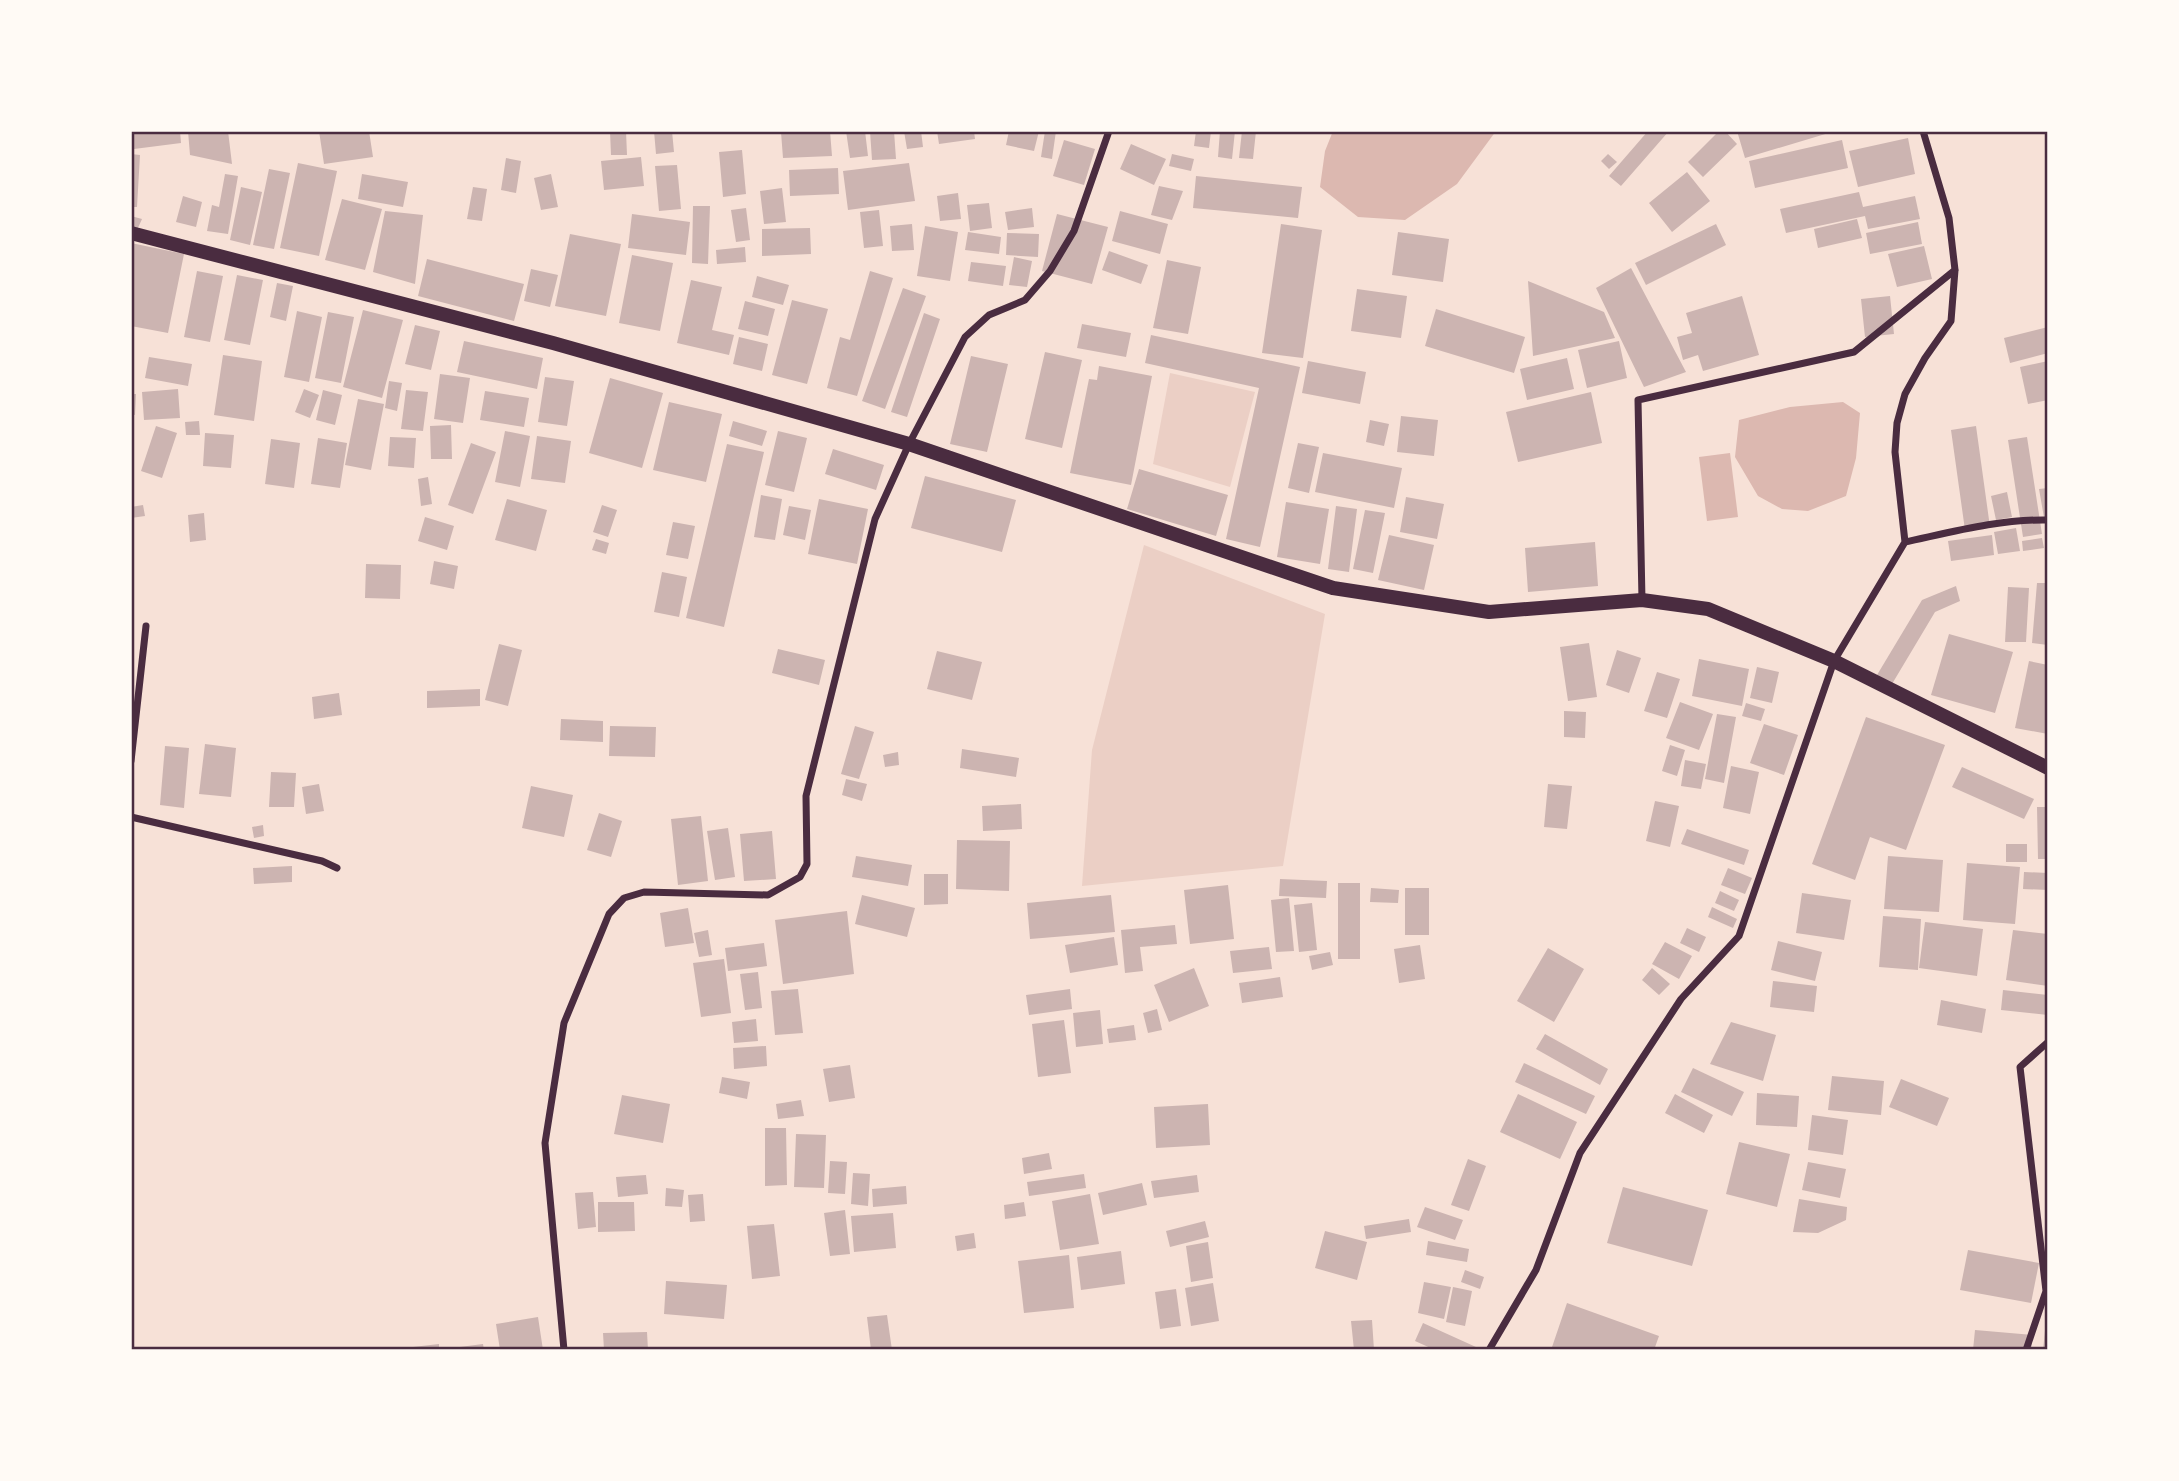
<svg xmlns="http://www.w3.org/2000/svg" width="2179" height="1481" viewBox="0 0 2179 1481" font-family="'Exo 2',sans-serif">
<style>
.green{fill:#ebcfc5}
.water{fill:#dcb8b0}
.building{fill:#ccb4b1}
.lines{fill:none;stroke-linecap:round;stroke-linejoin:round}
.minor{stroke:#4a2c40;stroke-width:7}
.secondary{stroke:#4a2c40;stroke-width:14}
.neatline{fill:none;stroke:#4a2c40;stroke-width:2.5}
</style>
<rect width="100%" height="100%" fill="#f7e1d7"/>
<path class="green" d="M1170,373L1255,392L1230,487L1153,464Z
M1144,545L1325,614L1283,866L1082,886L1092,750Z"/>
<path class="water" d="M1333,131H1496L1457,184L1405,220L1358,217L1320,187L1325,151Z
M1843,402L1860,413L1856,458L1846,496L1808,511L1782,509L1758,496L1735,457L1739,420L1790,407Z
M1730,453L1738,517L1707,521L1699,457Z"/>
<path class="building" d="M132,131H180L181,143L134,149Z
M188,131H228L232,164L190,155Z
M319,131H369L373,157L324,164Z
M610,131H626L627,155H611Z
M654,131H672L674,152L656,154Z
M830,131L832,156L783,158L781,132Z
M846,131H865L868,156L850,158Z
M870,131H894L896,159L872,160Z
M904,131H921L923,147L907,149Z
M937,131H974L975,139L939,144Z
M1009,131H1039L1034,151L1006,145Z
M1045,131H1056L1052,159L1041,157Z
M1196,131H1211L1209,148L1194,146Z
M1220,131H1235L1232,159L1218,157Z
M1242,131H1256L1253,159L1239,158Z
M1648,131H1669L1621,186L1609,176Z
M1719,131H1725L1737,144L1703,177L1688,162Z
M1737,131H1832V132L1745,158Z
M1908,138L1915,174L1858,187L1849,151Z
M1064,140L1095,149L1084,185L1053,176Z
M1842,140L1848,168L1755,188L1749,161Z
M1131,144L1166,159L1154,185L1120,169Z
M742,150L746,194L723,197L719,152Z
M131,154L140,155L137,207H131Z
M1172,154L1194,159L1191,171L1169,166Z
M1608,154L1617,162L1609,169L1601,161Z
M641,157L644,186L604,190L601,161Z
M506,158L521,161L516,193L501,190Z
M298,163L337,171L319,256L280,248Z
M909,163L915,201L848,210L843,171Z
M677,165L681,209L659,211L655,166Z
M838,168L839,194L790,196L789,170Z
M269,169L290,173L274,249L253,245Z
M1687,172L1710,201L1672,232L1649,203Z
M225,174L238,176L228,234L207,231L212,205L219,207Z
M362,174L408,182L403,207L358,199Z
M551,174L558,207L541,210L534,178Z
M1196,176L1302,187L1298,218L1193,208Z
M1159,186L1183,191L1172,220L1151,215Z
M241,187L262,192L250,245L230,240Z
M473,187L487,189L482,221L467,219Z
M782,188L786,222L764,224L760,191Z
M1859,192L1863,207L1915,196L1920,219L1868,229L1865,216L1786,233L1780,209Z
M958,193L961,219L940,221L937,196Z
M183,196L202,202L196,227L176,222Z
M342,199L382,209L365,270L325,260Z
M989,203L992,228L970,231L967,205Z
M693,206H710L708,264L692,263Z
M746,208L750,240L736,242L731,210Z
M1032,208L1034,227L1008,230L1005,212Z
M879,210L883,246L864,248L860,212Z
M385,211L423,215L415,284L373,272Z
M1120,211L1168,224L1160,254L1112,241Z
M632,214L690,222L686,255L628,248Z
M1057,214L1108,227L1092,284L1042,271Z
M131,216L142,219L137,230L131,229Z
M1857,219L1862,238L1818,248L1814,229Z
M1918,222L1922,244L1870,254L1866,233Z
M912,224L914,250L892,251L890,226Z
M1281,224L1322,230L1303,358L1262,353Z
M1716,224L1726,245L1646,285L1635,263Z
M925,226L958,232L950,281L917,276Z
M810,228L811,254L762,256V229Z
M968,232L1001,237L999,254L965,250Z
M1398,232L1449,239L1443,282L1392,275Z
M1007,233L1039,234L1038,257L1006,255Z
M570,234L621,244L606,316L555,306Z
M131,243L184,254L168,333L131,326Z
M1924,246L1932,279L1897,287L1888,254Z
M745,247L746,262L717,264L716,250Z
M1109,251L1148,265L1141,284L1102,270Z
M632,255L673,263L660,331L619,323Z
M1014,257L1032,261L1027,287L1009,285Z
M427,259L524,284L514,321L418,296Z
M1167,260L1201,267L1188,334L1153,328Z
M971,262L1006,266L1003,286L968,281Z
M1631,268L1686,372L1644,387L1596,288Z
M531,269L558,275L550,307L524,301Z
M197,271L223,276L210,342L184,337Z
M870,271L893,278L857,396L827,388L840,337L850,340Z
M237,275L263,280L250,345L224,340Z
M757,276L789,285L783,305L752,297Z
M691,280L722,287L712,330L734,335L729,355L677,343Z
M1528,281L1604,312L1615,338L1533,356Z
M277,283L293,286L286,321L270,317Z
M903,288L926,296L885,409L862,401Z
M1357,289L1407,296L1401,338L1351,331Z
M1742,296L1759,355L1703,371L1698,355L1683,360L1677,337L1692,333L1686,313Z
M1890,296L1894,334L1865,337L1861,299Z
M792,300L828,309L807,384L772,375Z
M745,301L775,309L768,336L738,329Z
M1436,309L1525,337L1514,373L1425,346Z
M363,310L403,320L382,398L343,387Z
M297,311L322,317L309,382L284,377Z
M328,312L354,317L341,383L315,378Z
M924,313L940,319L907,417L891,412Z
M1082,324L1131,333L1126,357L1077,348Z
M415,325L440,331L431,370L405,364Z
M2048,327V353L2010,363L2004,338Z
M1151,335L1300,367L1260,547L1226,539L1259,388L1145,363Z
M739,337L768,344L762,371L733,364Z
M464,341L543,358L537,389L457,372Z
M1619,341L1627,378L1587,388L1578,350Z
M1045,352L1082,360L1062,448L1025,439Z
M223,355L262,361L254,421L214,415Z
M971,356L1008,364L987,452L950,444Z
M149,357L192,364L188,386L145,378Z
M1567,358L1574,389L1527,400L1520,369Z
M1308,361L1366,372L1360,404L1302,393Z
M2048,361V400L2028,404L2020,367Z
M1099,366L1152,376L1131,485L1070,473L1089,379L1097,380Z
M440,374L470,378L463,423L434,419Z
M545,377L574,381L567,426L538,422Z
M610,378L663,393L642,468L589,453Z
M389,381L402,383L397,411L385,408Z
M178,389L180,418L144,420L142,392Z
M304,389L319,395L310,418L295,412Z
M323,390L342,395L335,425L316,420Z
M406,390L428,392L423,431L401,429Z
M485,391L529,398L524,427L480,420Z
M1591,392L1602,443L1518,462L1506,412Z
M131,394H136L135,415L131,414Z
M358,399L384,404L371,470L345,465Z
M669,402L722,414L706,482L653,470Z
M1401,416L1438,420L1434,456L1397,452Z
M1370,420L1389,424L1384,446L1366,442Z
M199,421L200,435H186L185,422Z
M733,421L767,431L762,446L729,436Z
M451,425L452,459H431L430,426Z
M156,426L177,433L162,478L141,471Z
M1976,426L1990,527L1965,530L1951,430Z
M505,431L530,436L520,487L495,482Z
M778,431L807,438L794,492L765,485Z
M205,433L234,435L231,468L203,466Z
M537,436L571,441L565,483L531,479Z
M390,437L416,438L414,468L388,466Z
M2027,437L2042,534L2023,537L2008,440Z
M318,438L347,443L340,488L311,484Z
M271,439L300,443L294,488L265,484Z
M471,443L496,452L473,514L448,505Z
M1298,443L1319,447L1309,493L1288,488Z
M727,444L764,452L724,627L686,618Z
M833,449L884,465L876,490L825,474Z
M1323,453L1402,468L1394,508L1315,492Z
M1139,469L1228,495L1216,536L1127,509Z
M925,476L1016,500L1002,552L911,528Z
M428,477L432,504L421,506L418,479Z
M2048,488V529H2046L2039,489Z
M2007,492L2012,517L1996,520L1991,496Z
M761,495L782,499L775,540L754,537Z
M1406,497L1444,504L1437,539L1400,532Z
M507,499L547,510L536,551L495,540Z
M819,499L868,509L857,564L808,554Z
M1286,502L1329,509L1320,564L1277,557Z
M143,505L145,516L131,518V507Z
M602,505L617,510L608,537L593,532Z
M789,506L811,510L805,540L783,535Z
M1336,506L1357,509L1349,572L1328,569Z
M1365,510L1385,513L1373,573L1353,569Z
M204,513L206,540L190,542L188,515Z
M425,517L454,526L447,550L418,541Z
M673,522L695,526L688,559L666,555Z
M2016,528L2020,551L1998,554L1994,532Z
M1389,535L1434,545L1424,590L1378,580Z
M1992,535L1994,555L1951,561L1948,541Z
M2042,538L2044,548L2023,551L2022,541Z
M596,539L609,543L606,554L592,550Z
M1595,542L1598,586L1528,592L1525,548Z
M434,561L458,566L454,589L430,584Z
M366,564L401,565L400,599L365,598Z
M662,572L687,577L679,617L654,612Z
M2037,583H2048V645L2032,643Z
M1956,586L1960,601L1935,612L1892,684L1877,675L1922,600Z
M2008,587L2029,588L2026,642H2005Z
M1949,634L2013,652L1995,713L1931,695Z
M1589,643L1597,697L1568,701L1560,647Z
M499,644L522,650L508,706L485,700Z
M778,649L825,660L819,685L772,673Z
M1617,650L1641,658L1629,693L1606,685Z
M937,651L982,662L972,700L927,689Z
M1699,659L1749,669L1742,706L1692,696Z
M2029,661L2048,665V734L2015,728Z
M1757,667L1779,672L1772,703L1750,698Z
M1657,672L1680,679L1667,718L1644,711Z
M480,689V706L427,708V691Z
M339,693L342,715L314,719L312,697Z
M1680,702L1713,714L1699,750L1666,738Z
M1746,703L1765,709L1761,721L1742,716Z
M1564,711L1586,712L1585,738L1564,737Z
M1717,714L1736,717L1724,783L1705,779Z
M1866,717L1945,745L1906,850L1870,837L1855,880L1812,864Z
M561,719L603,721V742L560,740Z
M1764,724L1798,735L1784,775L1750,763Z
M610,726L656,727L655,757L609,756Z
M855,726L874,732L859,779L841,774Z
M205,744L236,748L231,797L199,794Z
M1670,745L1685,750L1677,776L1662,771Z
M165,746L189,748L184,808L160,805Z
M962,749L1019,758L1016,777L960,768Z
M898,752L899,765L885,767L883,755Z
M1685,760L1706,764L1701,789L1681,786Z
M1731,766L1759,772L1750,814L1723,808Z
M1962,767L2034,799L2024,819L1952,787Z
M271,772L296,773L294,807H269Z
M846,779L867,784L862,801L842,795Z
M319,784L324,811L306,814L302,787Z
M1548,784L1572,786L1567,829L1544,827Z
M531,786L573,795L564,837L522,828Z
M1655,801L1679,806L1670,847L1646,841Z
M1021,804L1022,829L983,831L982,806Z
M2037,807H2048V859H2038Z
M599,813L622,821L611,857L587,850Z
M701,816L708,881L678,885L671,819Z
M263,825L264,836L254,838L252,827Z
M728,828L735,877L715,880L707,831Z
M1687,829L1749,850L1744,865L1681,844Z
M772,831L776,879L744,881L740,834Z
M957,840L1010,841L1009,891L956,889Z
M2006,844H2027V862H2006Z
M856,856L912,865L908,886L852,877Z
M1888,856L1943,860L1939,912L1884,909Z
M1967,863L2020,867L2015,924L1963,920Z
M292,866V882L254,884L253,868Z
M1728,868L1752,878L1745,894L1721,885Z
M2024,872L2048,873V890L2023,889Z
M924,874H948V904L924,905Z
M1280,879L1327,881L1326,898L1279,896Z
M1338,883H1360V959H1338Z
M1228,885L1234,939L1190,944L1184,890Z
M1371,888L1399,890L1398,903L1370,902Z
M1405,888H1429V935H1405Z
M1720,891L1739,900L1734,911L1715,903Z
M1802,893L1851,900L1844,940L1796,933Z
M862,895L915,908L907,937L855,924Z
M1111,895L1115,932L1030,939L1027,903Z
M1289,898L1294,951L1276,952L1271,900Z
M1312,903L1317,950L1299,952L1294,905Z
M1712,907L1737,919L1733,928L1708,917Z
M688,908L694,943L665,947L660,913Z
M847,911L854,974L783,984L775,920Z
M1883,916L1921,919L1918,970L1879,967Z
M1925,922L1983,929L1977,976L1919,968Z
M1175,925L1177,944L1140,947L1143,971L1125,973L1121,930Z
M1687,928L1706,937L1699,952L1680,943Z
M708,930L712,955L699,957L694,933Z
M2013,930L2048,934V986L2006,980Z
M1114,937L1118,965L1070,973L1065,945Z
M1778,941L1822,952L1815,981L1771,970Z
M1665,942L1692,956L1679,979L1652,964Z
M764,943L767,966L728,971L725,948Z
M1420,945L1425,979L1399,983L1394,949Z
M1269,947L1272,969L1233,973L1230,951Z
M1548,948L1584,969L1554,1022L1517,1001Z
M1330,952L1333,965L1312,970L1309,956Z
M724,959L731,1013L701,1017L693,963Z
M1194,968L1209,1006L1169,1022L1154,985Z
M1652,968L1670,984L1659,995L1642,980Z
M758,972L762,1008L745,1010L740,974Z
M1280,977L1283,997L1242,1003L1239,983Z
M1773,981L1817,986L1814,1012L1770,1007Z
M798,989L803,1033L775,1035L771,991Z
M1070,989L1072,1009L1029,1015L1026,995Z
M2003,990L2048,995V1015L2001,1010Z
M1941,1000L1986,1009L1982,1033L1937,1025Z
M1157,1009L1162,1030L1148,1033L1143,1013Z
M1100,1010L1103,1044L1076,1047L1073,1013Z
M756,1019L758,1041L734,1043L732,1022Z
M1064,1020L1071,1073L1038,1077L1032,1024Z
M1731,1022L1776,1035L1763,1081L1710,1064Z
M1134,1025L1136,1040L1109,1043L1107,1029Z
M1545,1034L1608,1069L1600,1085L1536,1049Z
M766,1046L767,1066L734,1069L733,1048Z
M1524,1063L1595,1096L1586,1114L1515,1082Z
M850,1065L855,1098L829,1102L823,1069Z
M1693,1068L1744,1092L1732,1116L1681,1092Z
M1832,1076L1884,1081L1881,1115L1828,1110Z
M722,1077L750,1082L747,1099L719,1093Z
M1901,1079L1949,1098L1937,1126L1889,1107Z
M1757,1093L1799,1096L1797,1127L1756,1125Z
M1518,1094L1577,1122L1560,1159L1500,1132Z
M1675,1094L1713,1115L1704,1133L1665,1113Z
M622,1095L670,1104L663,1143L614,1134Z
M801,1100L804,1116L778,1119L776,1104Z
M1208,1104L1210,1145L1156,1148L1154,1107Z
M1812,1115L1848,1120L1843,1155L1808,1150Z
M765,1128H786L787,1185L765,1186Z
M796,1134L826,1135L824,1188L794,1187Z
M1739,1142L1790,1154L1777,1207L1726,1194Z
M1049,1153L1052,1169L1024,1174L1022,1158Z
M1468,1159L1486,1166L1469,1211L1451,1205Z
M830,1161L847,1162L845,1194L828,1193Z
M1808,1162L1846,1169L1840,1198L1802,1190Z
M853,1173L870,1174L868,1206L851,1204Z
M1084,1174L1086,1188L1029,1196L1027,1182Z
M646,1175L648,1194L618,1197L616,1177Z
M1197,1175L1199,1192L1154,1198L1151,1181Z
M1142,1183L1147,1205L1103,1215L1098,1193Z
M906,1186L907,1204L873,1207L872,1189Z
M1623,1187L1708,1210L1692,1266L1607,1243Z
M666,1188L684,1190L682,1207L665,1206Z
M593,1192L596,1227L578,1229L575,1193Z
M703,1194L705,1221L690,1222L688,1195Z
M1090,1194L1099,1244L1060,1250L1052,1201Z
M1799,1199L1847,1207L1846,1220L1818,1233L1793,1232Z
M598,1202H634L635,1231L598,1232Z
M1024,1202L1026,1216L1005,1219L1004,1205Z
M1425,1207L1463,1220L1455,1240L1417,1227Z
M845,1210L850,1254L830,1256L824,1213Z
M893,1213L896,1248L854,1252L851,1216Z
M1409,1219L1411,1232L1366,1239L1364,1226Z
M1205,1221L1209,1237L1170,1247L1166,1231Z
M774,1224L780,1276L752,1279L747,1226Z
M1325,1231L1367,1242L1357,1280L1315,1268Z
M974,1233L976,1248L957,1251L955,1236Z
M1428,1241L1469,1249L1467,1262L1426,1255Z
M1208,1242L1213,1278L1191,1282L1186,1246Z
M1968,1250L2039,1263L2031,1303L1960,1290Z
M1121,1251L1125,1284L1081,1290L1077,1257Z
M1069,1255L1074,1308L1024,1313L1018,1261Z
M1465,1270L1484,1277L1480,1289L1461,1282Z
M666,1281L727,1285L724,1319L664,1314Z
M1424,1282L1451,1287L1444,1319L1418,1313Z
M1213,1283L1219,1321L1191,1326L1185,1288Z
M1453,1287L1472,1291L1465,1326L1446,1322Z
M1176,1289L1181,1326L1160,1329L1155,1292Z
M1567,1303L1659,1336L1654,1350H1551Z
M887,1315L892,1350H871L867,1317Z
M538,1317L543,1350H500L496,1324Z
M1372,1320L1374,1350H1354L1351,1321Z
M2046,1321L2048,1350H2043Z
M1423,1323L1476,1347L1475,1350H1435L1415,1341Z
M1975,1330L2033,1335L2031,1350H1973Z
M647,1332L648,1350H604L603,1333Z
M439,1344V1350H413V1347Z
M483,1344L484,1350H452V1348Z"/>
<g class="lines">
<path class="minor" d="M1905,542L1895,452L1897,423L1905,394L1925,358L1951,321L1955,270L1949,218L1923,131
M1642,600L1638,400L1854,352L1955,270
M131,761L146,626
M131,817L322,861L337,868
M564,1350L545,1143L564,1023L609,914L624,898L644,892L768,895L800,877L807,864L806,796L875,519L909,444L965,337L989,315L1025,300L1050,271L1074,231L1109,131
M1489,1350L1536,1270L1580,1153L1681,999L1739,936L1834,661L1905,542C1952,532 2000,519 2048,520
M2026,1350L2046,1291L2020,1067L2048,1042"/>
<path class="secondary" d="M131,233L553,343L909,444L1333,588L1489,612L1642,600L1708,609L1834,661L2048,768"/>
</g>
<rect width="2179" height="1481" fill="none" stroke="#fffaf5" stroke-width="266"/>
<rect x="133" y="133" width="1913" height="1215" class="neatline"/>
</svg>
